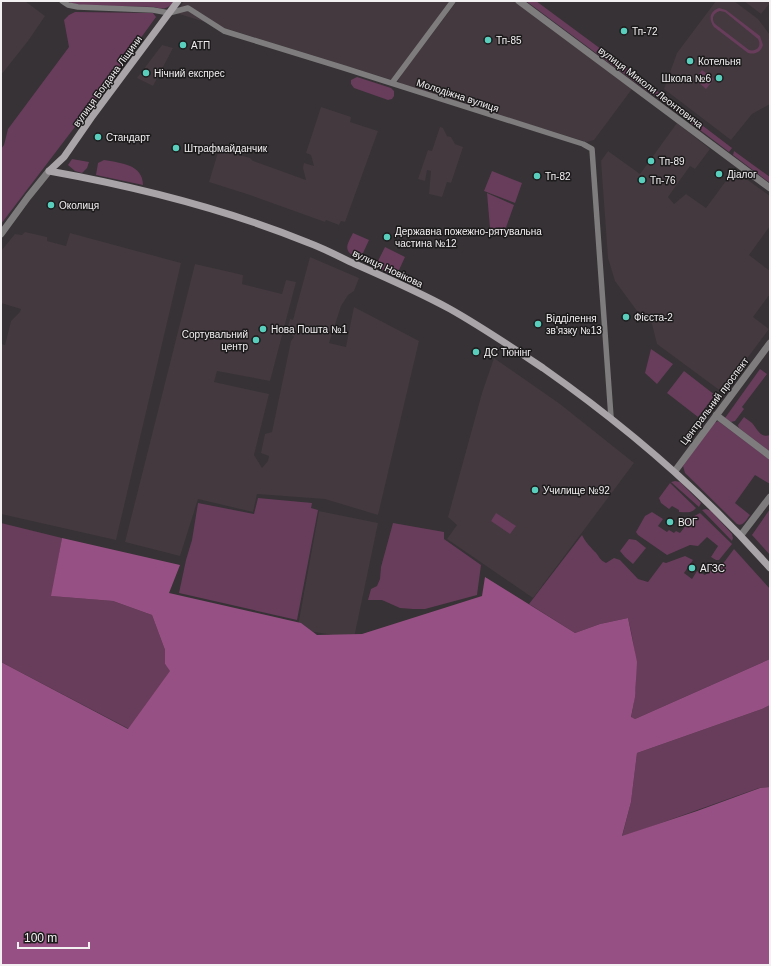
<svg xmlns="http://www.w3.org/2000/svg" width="771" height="966" viewBox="0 0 771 966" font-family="Helvetica,sans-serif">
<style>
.built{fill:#43393f}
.green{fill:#683c5b;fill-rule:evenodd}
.forest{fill:#975083}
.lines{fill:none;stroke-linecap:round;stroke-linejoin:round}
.minor{stroke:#7e7c7d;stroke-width:5.5}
.tertiary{stroke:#7e7c7d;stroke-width:7}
.secondary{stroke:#a8a4a7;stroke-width:7}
.poi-dot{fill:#5acebd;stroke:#1d1b1c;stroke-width:1.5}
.labels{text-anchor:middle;stroke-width:3;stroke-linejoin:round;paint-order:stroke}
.poi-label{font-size:10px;fill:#f3f0f2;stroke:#1d1b1c;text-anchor:start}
.street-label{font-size:10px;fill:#f3f0f2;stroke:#1d1b1c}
</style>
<rect width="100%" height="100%" fill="#363235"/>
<path class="built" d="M1,1H25L45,16L28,41L1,75Z
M184,1H450L392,80L176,13Z
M457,1H514L632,89L594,140L587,142L403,86L398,81L402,74Z
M716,1H734L758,19L770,35V104L752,114L731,140L664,89L677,53Z
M744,1H770V3L761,14Z
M162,45L173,48L153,86L137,78Z
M321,107L351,117L350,122L378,131L345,222L341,221L339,225L326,220L325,222L250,195L209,182L219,149L250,158L253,161L306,180L303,168L304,163L314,166L311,155L306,153Z
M677,123L710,149L695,169L690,166L668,197L674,204L686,194L706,208L734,170L770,196V226L749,255L770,271V294L753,317L769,329L722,392L657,344L652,324L637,311L615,281L608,258L601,161L608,151L640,174Z
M440,127L443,128L447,136L451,137L455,144L463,147L451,183L447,182L442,197L429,194L431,171L427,170L425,181L418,179L428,150L432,151Z
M25,232L47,237V241L66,246L70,233L181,263L116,540L1,514V344L5,345L11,321L20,312L21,309L1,303V251L15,234L22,235Z
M310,257L359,278L354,291L348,295L341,306L329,343L346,347L354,307L419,341L378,515L325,499L257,494L253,512L198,499L180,556L125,542L195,264L243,275L242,284L282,294L286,280L296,282L270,381L217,371L214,382L269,394L254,455L262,468L268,461L269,456L261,453L265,434L272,432L291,341L294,337L287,330L290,319L293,320Z
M494,358L560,404L634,463L533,598L447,539L457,525L448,517L482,393Z
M319,511L378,523L354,638L314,632L298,626Z"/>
<path class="green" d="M67,1H174C168,9 164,10 155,7L75,5Z
M526,1H536L655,89L651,94Z
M719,8L726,10L760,36L763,45C761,52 755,55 748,53L714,27C708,19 710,11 719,8ZM720,11L725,12L758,39C762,46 757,52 749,50L715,24C711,19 713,13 720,11Z
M75,12L153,13L156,17L103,90L1,224V149L4,145L8,129L69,47L64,20L69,15Z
M702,70L714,79L706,89L695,79Z
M357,77L391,88L394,91V96L392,99L388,100L354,88L351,84V80Z
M657,91L732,148L729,152L654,95Z
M734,151L770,177V183L733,155Z
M72,159L89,162L87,168L82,173L75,171L68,165Z
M104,160C120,163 143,164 143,185L96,175L98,163Z
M492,171L522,183L515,203L484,191Z
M487,193L514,205L504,233L490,228Z
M353,233L369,240L363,253L358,258C342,251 347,245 353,233Z
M385,247L405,257L399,270L395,275C388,273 379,270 377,263Z
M651,349L673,364L657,384L645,373Z
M760,369L767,374L742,407L744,409L735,421L731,422L725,418Z
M684,371L715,395L698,417L667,393Z
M744,417C746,419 750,421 752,423C758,430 760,438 770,435V452L739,428L738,425Z
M718,421L770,460V484L755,475L735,503L750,515C746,520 743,527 737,524L685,473L683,466L713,424Z
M675,481L680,482L701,503L699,507L671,482Z
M670,483L696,508C691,514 685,512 679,512V510L672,506L669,509L661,503L659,498Z
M258,498L312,503L311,508L318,510L297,620L179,593L186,560L192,540L198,503L254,514Z
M706,509L711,511L732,534L733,538L732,541L702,510Z
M770,509V555L752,535Z
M652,512L663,519L658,526L667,532L669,530L674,533L676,531L680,533L687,524L685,521L700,513L732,544L719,560H716L711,557L718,546L707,537L698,546L690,545L667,555L638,535L636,532L645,516Z
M496,513L516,526L510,534L491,521Z
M1,523L62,538L52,596L113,601L152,615L165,650V664L171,671L129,729L1,662Z
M393,523L444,532V539L481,565L477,595L425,609H413L400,608L382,600H368L371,589L377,586L380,579L381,567Z
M582,535C586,543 589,545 594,551C600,556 598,559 606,563L614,558L620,560L638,579L648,582L663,562L666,563L685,556L693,560L684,573L692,579L697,571L705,575L709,571L719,569L734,549L770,589V659L635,719L631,718C639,680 637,655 628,618L600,624L575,633L529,604Z
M629,539L636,540L646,548L633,564L625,557L620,551Z
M770,705V787L759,788L622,837L631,802L637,753L762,709Z"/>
<path class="forest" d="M62,538L180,565L169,593L301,623L317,635L362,634L482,596L485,577L575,633L600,624L628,618L637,662L635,697L631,717L635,719L770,659V705L762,709L637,753L631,802L622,836L697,811L760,788L770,787V965H1V662L128,729L170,671L165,664V650L152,615L113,601L51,596Z"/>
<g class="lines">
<path class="minor" d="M62,1L68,5L78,7L153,10L169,13L188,8L224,31L344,68L583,144L592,149L611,417
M392,83L453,1"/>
<path class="tertiary" d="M519,1L770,188
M1,234L28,197L49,171
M716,415L770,456
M675,471L770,343
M741,535L770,497"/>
<path class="secondary" d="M49,171C138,187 226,209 309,243C325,249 340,257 355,264C387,278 419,292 450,309C482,327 513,348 543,368C627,427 702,491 770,568
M49,171L64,157L91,118L178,1"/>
</g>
<g class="poi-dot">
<circle cx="624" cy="31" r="4"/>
<circle cx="488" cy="40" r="4"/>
<circle cx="183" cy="45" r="4"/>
<circle cx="690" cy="61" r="4"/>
<circle cx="146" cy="73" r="4"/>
<circle cx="719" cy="78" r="4"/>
<circle cx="98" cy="137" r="4"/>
<circle cx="176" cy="148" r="4"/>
<circle cx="651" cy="161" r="4"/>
<circle cx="719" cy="174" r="4"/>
<circle cx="537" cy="176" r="4"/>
<circle cx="642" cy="180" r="4"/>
<circle cx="51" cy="205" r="4"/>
<circle cx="387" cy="237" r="4"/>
<circle cx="626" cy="317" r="4"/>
<circle cx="538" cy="324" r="4"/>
<circle cx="263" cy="329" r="4"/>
<circle cx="256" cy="340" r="4"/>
<circle cx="476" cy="352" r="4"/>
<circle cx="535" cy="490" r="4"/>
<circle cx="670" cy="522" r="4"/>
<circle cx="692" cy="568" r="4"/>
</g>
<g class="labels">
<g class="poi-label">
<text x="632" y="35">Тп-72</text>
<text x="496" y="44">Тп-85</text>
<text x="191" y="49">АТП</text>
<text x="698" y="65">Котельня</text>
<text x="154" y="77">Нічний експрес</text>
<text x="711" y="82" text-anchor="end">Школа №6</text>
<text x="106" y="141">Стандарт</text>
<text x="184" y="152">Штрафмайданчик</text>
<text x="659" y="165">Тп-89</text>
<text x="727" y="178">Діалог</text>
<text x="545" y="180">Тп-82</text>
<text x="650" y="184">Тп-76</text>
<text x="59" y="209">Околиця</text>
<text x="395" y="235">Державна пожежно-рятувальна<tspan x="395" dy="12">частина №12</tspan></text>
<text x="634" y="321">Фiєста-2</text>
<text x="546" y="322">Відділення<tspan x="546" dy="12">зв'язку №13</tspan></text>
<text x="271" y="333">Нова Пошта №1</text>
<text x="248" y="338" text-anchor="end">Сортувальний<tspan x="248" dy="12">центр</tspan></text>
<text x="484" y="356">ДС Тюнінг</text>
<text x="543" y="494">Училище №92</text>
<text x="678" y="526">ВОГ</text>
<text x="700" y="572">АГЗС</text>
</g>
<g class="street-label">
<text transform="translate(107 81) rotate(-54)" y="4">вулиця Богдана Ліщини</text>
<text transform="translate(651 87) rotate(37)" y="4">вулиця Миколи Леонтовича</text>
<text transform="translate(458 95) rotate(18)" y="4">Молодіжна вулиця</text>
<text transform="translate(388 268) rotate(25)" y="4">вулиця Новікова</text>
<text transform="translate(714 401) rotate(-53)" y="4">Центральний проспект</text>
</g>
</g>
<rect width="771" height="966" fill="none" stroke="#f3f0f2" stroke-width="4"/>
<path d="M18 942v6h71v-6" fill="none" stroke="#f3f0f2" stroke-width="2"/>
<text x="24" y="942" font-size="12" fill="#f3f0f2" stroke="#1d1b1c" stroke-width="3" paint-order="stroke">100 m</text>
</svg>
